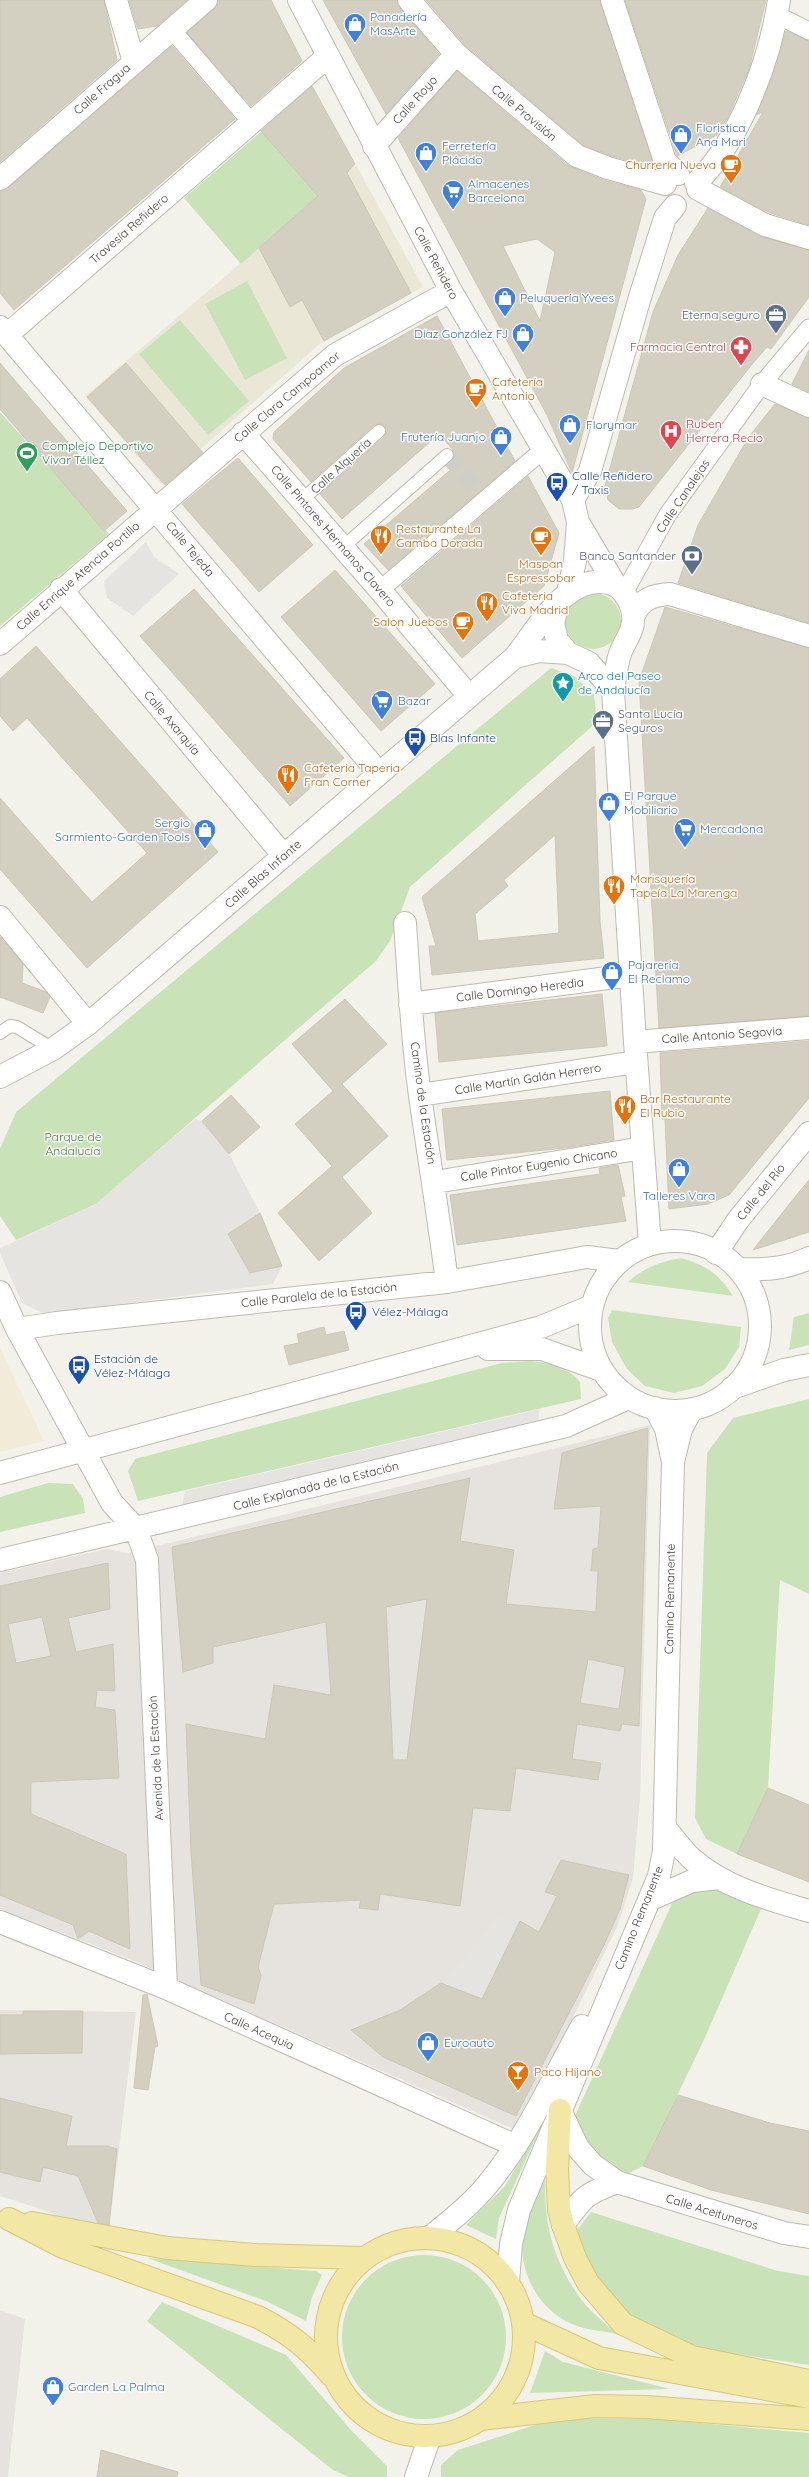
<svg xmlns="http://www.w3.org/2000/svg" width="809" height="2477" viewBox="0 0 809 2477" font-family="Quicksand,sans-serif">
<style>
.commercial{fill:#f2ebd8}
.industrial{fill:#e6e3de}
.education{fill:#eae7d6}
.green{fill:#c9e2b8}
.parking{fill:#e5e4e1}
.building{fill:#d3cfc1;stroke:#cdc7b5;fill-rule:evenodd}
.lines{fill:none;stroke-linecap:round;stroke-linejoin:round}
.pedestrian-tunnel{stroke:#d0cfc7;stroke-width:17;stroke-dasharray:17 8;stroke-linecap:butt}
.service-casing{stroke:#bdbaae;stroke-width:14}
.pedestrian-casing{stroke:#bdbaae;stroke-width:19}
.minor-casing{stroke:#bdbaae;stroke-width:24}
.tertiary-casing{stroke:#bdbaae;stroke-width:24}
.primary-casing{stroke:#d6c775;stroke-width:24}
.service{stroke:#fff;stroke-width:12}
.pedestrian{stroke:#fff;stroke-width:17}
.minor{stroke:#fff;stroke-width:22}
.tertiary{stroke:#fff;stroke-width:22}
.primary{stroke:#f2e7a4;stroke-width:22}
.labels{text-anchor:middle;stroke-width:3;stroke-linejoin:round;paint-order:stroke}
.shop-label{font-size:12px;fill:#366cbe;stroke:#fff;text-anchor:start}
.street-label{font-size:12px;fill:#464339;stroke:#fff}
.food-label{font-size:12px;fill:#c56008;stroke:#fff;text-anchor:start}
.service-label{font-size:12px;fill:#4e5e75;stroke:#fff;text-anchor:end}
.health-label{font-size:12px;fill:#be3a42;stroke:#fff;text-anchor:end}
.leisure-label{font-size:12px;fill:#27864d;stroke:#fff;text-anchor:start}
.transit-label{font-size:12px;fill:#164399;stroke:#fff;text-anchor:start}
.culture-label{font-size:12px;fill:#0d838f;stroke:#fff;text-anchor:start}
.park-label{font-size:12px;fill:#417133;stroke:#fff}
</style>
<rect width="100%" height="100%" fill="#f3f2ea"/>
<path class="commercial" d="M0,1348L44,1441L0,1452Z"/>
<path class="industrial" d="M650,1425L640,1798L633,1878L618,1925L518,2131L127,1958L0,1909V1573L106,1549L128,1553Z
M0,2010L136,2012L109,2229L82,2223L0,2196Z
M0,2310L25,2319L8,2477H0Z"/>
<path class="education" d="M356,165L423,287L322,342L161,484L85,396Z"/>
<path class="green" d="M262,131L318,196L241,264L184,198Z
M247,281L287,358L245,380L205,304Z
M180,320L249,401L208,435L139,354Z
M0,412L109,534L0,626Z
M565 621a28 28 0 1 1 56 0a28 28 0 1 1-56 0Z
M551,668L574,676L594,694L597,722L410,887L390,941L376,961L96,1204L16,1240L0,1216V1149L16,1112Z
M681,1258C707,1266 718,1273 733,1296L628,1282C645,1267 660,1262 681,1258Z
M612,1310L741,1327L739,1347L725,1369L702,1386L674,1393L645,1386L627,1369L612,1342L608,1318Z
M809,1313V1345L789,1350L794,1317Z
M531,1361C550,1363 568,1367 580,1382L581,1399L138,1501L128,1471L135,1459L502,1363Z
M809,1399V1594L780,1580L768,1788L737,1854L706,1839L695,1818L707,1453L733,1418Z
M48,1483L73,1484L83,1499L85,1513L0,1532V1497Z
M708,1884L761,1909L703,2042L643,2166L627,2174L597,2159L574,2118L674,1899Z
M544,2120L499,2218L496,2239L466,2225L505,2186Z
M545,2180C544,2224 553,2258 578,2295C588,2310 604,2322 617,2334C603,2331 585,2330 572,2324C541,2311 521,2277 522,2243C523,2220 535,2199 545,2180Z
M591,2212L778,2271L809,2276V2365L690,2347L637,2324L602,2288L575,2233Z
M342 2337a82 82 0 1 1 164 0a82 82 0 1 1-164 0Z
M147,2258L316,2271L322,2275L312,2297L306,2321L266,2301Z
M162,2302L286,2355L351,2430L387,2466V2477H349L333,2470L147,2321Z
M545,2351L563,2362L670,2389L530,2393Z
M557,2418L656,2419L809,2433V2477H441V2465L458,2450Z"/>
<path class="parking" d="M146,542L154,557L179,574L133,616L107,598L104,581Z
M195,1119L202,1121L229,1154L260,1213L282,1266L273,1284L45,1314L22,1303L0,1253V1248L96,1204Z
M540,1409L537,1428L180,1516L185,1491Z
M500,1917L518,1925L482,1999L441,1983Z"/>
<path class="building" d="M0,0H104L117,60L0,162Z
M129,0H187L157,26L138,29Z
M218,0H271L302,61L251,106L187,33L214,9Z
M323,0H397L400,8L439,54L386,114Z
M426,0H600L655,168L612,156L583,145L465,45Z
M625,0H766L749,69L728,117L717,135L677,156Z
M786,31L809,41V225L770,213L720,187L763,112L756,115L772,77Z
M172,46L235,119L14,310L0,293V191L8,188Z
M457,71L569,166L603,180L641,190L646,199L572,473L547,415L398,138ZM537,239L555,252L540,321L503,246Z
M312,86L355,164L347,173L411,293L324,341L302,300L290,307L259,248L318,196L261,131Z
M708,208L759,236L809,250V297L771,349L767,347L753,363L639,507L632,509H619L608,500L605,486L653,312L678,255Z
M437,316L515,461L388,570L364,544L462,460L439,434L342,519L320,494L384,437L386,433L385,426L381,424L374,425L311,482L273,439L274,432L344,368Z
M809,350V392L792,384Z
M0,363L127,511L104,531L0,409Z
M126,363L203,453L165,485L87,397Z
M775,404L809,418V623L678,583L698,525L748,438Z
M238,458L313,545L259,592L182,504Z
M528,476L559,533L544,586L462,658L401,586Z
M335,570L435,684L381,731L281,617Z
M194,589L344,758L290,806L140,636Z
M665,607L809,648V1016L659,1028L639,681Z
M36,646L218,852L87,968L0,869V798L92,902L147,853L27,718L13,731L0,716V679Z
M594,746L600,921L604,958L432,975L429,946H436L422,897ZM555,835L559,933L478,941L475,914L508,886L504,880Z
M0,937L23,964L22,983L46,992L50,997L43,1013L0,997Z
M602,994L607,1046L439,1062L435,1013Z
M345,999L387,1044L342,1084L388,1136L342,1177L372,1213L319,1261L278,1213L332,1166L295,1124L333,1091L292,1044Z
M809,1041V1098L729,1195L708,1204L669,1209L665,1119H662L660,1053Z
M610,1091L614,1140L564,1148L447,1160L442,1109Z
M231,1095L260,1127L229,1154L202,1121Z
M618,1165L625,1196L621,1197L626,1221L457,1245L450,1195L600,1174L599,1168Z
M809,1180V1232L753,1250L791,1202Z
M260,1213L282,1266L250,1273L228,1234Z
M324,1327L326,1335L344,1331L349,1350L289,1365L284,1346L299,1343L297,1334Z
M648,1428L639,1726L622,1724L620,1731L577,1724L572,1759L601,1763L598,1780L516,1768L510,1811L473,1808L460,1906L380,1894L378,1910L359,1908L361,1900L274,1904L258,1967L261,1976L254,2004L201,1985L191,1852L186,1724L265,1739L274,1685L331,1695L326,1622L213,1647V1663L183,1672L172,1547L470,1478L460,1541L514,1550L506,1604L596,1612L598,1571H591L593,1549L598,1548L601,1506L554,1509L562,1453ZM427,1599L407,1760H393L386,1607ZM588,1659L625,1667L619,1709L580,1703Z
M108,1563L110,1609L68,1618L76,1652L113,1644L115,1691L97,1690L95,1707L115,1710L119,1778L31,1782V1814L126,1854L130,1949L89,1931L78,1939L73,1925L0,1895V1586ZM42,1617L51,1656L16,1663L8,1624Z
M768,1788L809,1805V1882L737,1854Z
M561,1860L629,1875L620,1909L604,1945L516,2116L383,2057L351,2030L400,2010L441,1983L482,1999L520,1921L539,1932L557,1896L545,1892Z
M147,1994L158,2046L155,2047L148,2090L134,2088L143,1995Z
M23,2011H83L82,2053L0,2054V2015H23Z
M678,2095L770,2123L809,2131V2214L711,2190L643,2166Z
M0,2098L72,2116L66,2146H107L117,2149L109,2225L98,2223L78,2176L43,2167L40,2182L0,2172Z
M101,2450L178,2472L177,2477H97Z"/>
<g class="lines">
<path class="pedestrian-tunnel" d="M447,455L486,499"/>
<g class="service-casing">
<path id="service" d="M302,500L379,431
M342,548L447,455
M0,1033L10,1026L17,1027L53,1049"/>
</g>
<g class="pedestrian-casing">
<path id="pedestrian" d="M777,15L809,31
M172,30L252,123
M380,590L543,450
M624,593L668,514L762,384L809,328"/>
</g>
<g class="minor-casing">
<path id="minor" d="M116,0L134,62
M299,0L451,291L573,500L578,522L616,586
M409,0L456,54L577,156L608,168L665,184
M612,0L665,161L678,174
M374,146L456,54
M0,179L206,0
M696,183C740,141 770,60 779,0
M698,189L765,225L809,238
M0,327L379,773
M7,335L327,57
M762,384L809,406
M243,433L380,590L468,695
M573,500L590,471L640,297L665,218L675,206
M61,589L284,856
M568,592L575,561L578,522
M558,603L553,623L557,640L568,653L589,663L613,690
M634,615C641,599 653,595 670,594L809,636
M0,644L335,355L451,291
M515,657L539,651L568,653
M0,917L88,1024
M405,923C409,981 412,1038 420,1096C429,1158 439,1220 447,1282
M410,1004L630,975
M635,1042L809,1028
M0,1077L53,1049L88,1024L515,657C538,628 569,570 612,584C623,588 632,603 633,615C635,631 624,641 620,654C616,666 615,678 613,690L635,1042L650,1244
M420,1095L636,1062
M435,1182L643,1148
M716,1253L738,1220L809,1133
M0,1292L17,1329L112,1503L136,1529L147,1560L166,1988
M17,1329L57,1323L447,1282L587,1257L619,1261
M0,1560L566,1426L628,1398
M666,1829C674,1838 682,1850 692,1859C725,1888 768,1899 809,1911
M649,1900L692,1881L719,1878
M0,1922L166,1988L516,2146
M560,2110L578,2148L593,2165L617,2182L784,2233L809,2237
M563,2225C583,2197 585,2194 617,2182
M416,2477L430,2436"/>
</g>
<g class="tertiary-casing">
<path id="tertiary" d="M590 1326a85 85 0 1 1 170 0a85 85 0 1 1-170 0Z
M740,1269C765,1270 786,1269 809,1258
M488,1349H542L601,1370
M732,1388L784,1370L809,1365
M655,1408L666,1429L673,1462L681,1429L692,1409
M0,1473L541,1327L592,1306
M429,2238C448,2223 466,2209 482,2191C524,2143 551,2082 582,2026
M508,2282L511,2244L519,2210L649,1900L659,1876L664,1851L673,1462"/>
</g>
<g class="primary-casing">
<path id="primary" d="M560,2110L557,2169L559,2210L563,2225L575,2258L588,2283L623,2324L692,2357L809,2381
M9,2219L63,2247L258,2317C289,2333 308,2348 331,2375
M32,2223L167,2248L256,2255L364,2258
M326 2337a99 99 0 1 1 198 0a99 99 0 1 1-198 0Z
M523,2323L599,2358L809,2397
M481,2419L595,2406L646,2407L809,2419"/>
</g>
<use href="#service" class="service"/>
<use href="#pedestrian" class="pedestrian"/>
<use href="#minor" class="minor"/>
<use href="#tertiary" class="tertiary"/>
<use href="#primary" class="primary"/>
</g>
<defs>
<g id="shop-pin" transform="scale(1.15)"><path d="M0 17L-7.5 6A9.5 9.5 0 1 1 7.5 6Z" fill="#3f7fe0" stroke="#fff"/><path d="M-5-2.5h2.3a2.7 3.5 0 0 1 5.4 0H5L5.5 6h-11ZM-1.5-2.5h3a1.5 2.3 0 0 0-3 0Z" fill="#fff"/></g>
<g id="cafe-pin" transform="scale(1.15)"><path d="M0 17L-7.5 6A9.5 9.5 0 1 1 7.5 6Z" fill="#e8710a" stroke="#fff"/><path d="M-5.5-4.5H6V0H3Q3 3.5 0 3.5H-2.5Q-5.5 3.5-5.5 0ZM3-3.2v2h1.7v-2ZM-6 4.5H4V6H-6Z" fill="#fff"/></g>
<g id="supermarket-pin" transform="scale(1.15)"><path d="M0 17L-7.5 6A9.5 9.5 0 1 1 7.5 6Z" fill="#3f7fe0" stroke="#fff"/><path d="M-6-5.5h2.5l.6 2H6L4.5 2H-2.5L-4.4-4H-6ZM-1.5 3.2a1.3 1.3 0 1 0 .1 0ZM3 3.2a1.3 1.3 0 1 0 .1 0Z" fill="#fff"/></g>
<g id="office-pin" transform="scale(1.15)"><path d="M0 17L-7.5 6A9.5 9.5 0 1 1 7.5 6Z" fill="#5c6f8a" stroke="#fff"/><path d="M-6-3h4V-5.5h4V-3h4V5H-6ZM-1-4.5V-3h2v-1.5ZM-6 0V1H6V0Z" fill="#fff"/></g>
<g id="pharmacy-pin" transform="scale(1.15)"><path d="M0 17L-7.5 6A9.5 9.5 0 1 1 7.5 6Z" fill="#e0444e" stroke="#fff"/><path d="M-2-6h4v4h4v4h-4v4h-4v-4h-4v-4h4Z" fill="#fff"/></g>
<g id="hospital-pin" transform="scale(1.15)"><path d="M0 17L-7.5 6A9.5 9.5 0 1 1 7.5 6Z" fill="#e0444e" stroke="#fff"/><path d="M-5-5h3v3.5h4V-5h3V5h-3V1.5h-4V5h-3Z" fill="#fff"/></g>
<g id="stadium-pin" transform="scale(1.15)"><path d="M0 17L-7.5 6A9.5 9.5 0 1 1 7.5 6Z" fill="#2e9e5b" stroke="#fff"/><path d="M0-5a6.5 5 0 1 0 0 10a6.5 5 0 1 0 0-10ZM-3.5-1.8h7v3.6h-7Z" fill="#fff"/></g>
<g id="bus-pin" transform="scale(1.15)"><path d="M0 17L-7.5 6A9.5 9.5 0 1 1 7.5 6Z" fill="#1a4fb4" stroke="#fff"/><path d="M-5-6H5V4H4V6H2V4H-2V6H-4V4H-5ZM-3.5-4V0h7V-4ZM-3.5 1.2v1.5H-2V1.2ZM2 1.2v1.5H3.5V1.2Z" fill="#fff"/></g>
<g id="restaurant-pin" transform="scale(1.15)"><path d="M0 17L-7.5 6A9.5 9.5 0 1 1 7.5 6Z" fill="#e8710a" stroke="#fff"/><path d="M-5-6h1v4h1v-4h1v4h1v-4h1v5L-1.5 .5V6h-2V.5L-5-1ZM5-6V6H3V1.5H1.5Q1.5-4 5-6Z" fill="#fff"/></g>
<g id="bank-pin" transform="scale(1.15)"><path d="M0 17L-7.5 6A9.5 9.5 0 1 1 7.5 6Z" fill="#5c6f8a" stroke="#fff"/><path d="M-6-4H6V4H-6ZM0-2.3a2.3 2.3 0 1 0 0 4.6a2.3 2.3 0 1 0 0-4.6Z" fill="#fff"/></g>
<g id="sight-pin" transform="scale(1.15)"><path d="M0 17L-7.5 6A9.5 9.5 0 1 1 7.5 6Z" fill="#0f9aa8" stroke="#fff"/><path d="M0-6L1.8-2.2L6-1.7L2.9 1.2L3.7 5.4L0 3.3L-3.7 5.4L-2.9 1.2L-6-1.7L-1.8-2.2Z" fill="#fff"/></g>
<g id="bar-pin" transform="scale(1.15)"><path d="M0 17L-7.5 6A9.5 9.5 0 1 1 7.5 6Z" fill="#e8710a" stroke="#fff"/><path d="M-6-5H6L.8 .8V4.5H3.5V6h-7V4.5H-.8V.8Z" fill="#fff"/></g>
</defs>
<g fill-rule="evenodd">
<use href="#shop-pin" x="355" y="24"/>
<use href="#shop-pin" x="681" y="135"/>
<use href="#shop-pin" x="426" y="153"/>
<use href="#cafe-pin" x="731" y="165"/>
<use href="#supermarket-pin" x="453" y="191"/>
<use href="#shop-pin" x="505" y="298"/>
<use href="#office-pin" x="776" y="315"/>
<use href="#shop-pin" x="523" y="334"/>
<use href="#pharmacy-pin" x="741" y="347"/>
<use href="#cafe-pin" x="476" y="389"/>
<use href="#shop-pin" x="570" y="425"/>
<use href="#hospital-pin" x="671" y="431"/>
<use href="#shop-pin" x="501" y="437"/>
<use href="#stadium-pin" x="27" y="453"/>
<use href="#bus-pin" x="557" y="483"/>
<use href="#restaurant-pin" x="381" y="536"/>
<use href="#cafe-pin" x="541" y="537"/>
<use href="#bank-pin" x="692" y="556"/>
<use href="#restaurant-pin" x="487" y="603"/>
<use href="#cafe-pin" x="463" y="622"/>
<use href="#sight-pin" x="563" y="683"/>
<use href="#supermarket-pin" x="382" y="701"/>
<use href="#office-pin" x="603" y="721"/>
<use href="#bus-pin" x="415" y="738"/>
<use href="#restaurant-pin" x="288" y="775"/>
<use href="#shop-pin" x="609" y="803"/>
<use href="#supermarket-pin" x="685" y="829"/>
<use href="#shop-pin" x="205" y="830"/>
<use href="#restaurant-pin" x="614" y="886"/>
<use href="#shop-pin" x="612" y="972"/>
<use href="#restaurant-pin" x="625" y="1106"/>
<use href="#shop-pin" x="679" y="1169"/>
<use href="#bus-pin" x="356" y="1312"/>
<use href="#bus-pin" x="79" y="1366"/>
<use href="#shop-pin" x="428" y="2043"/>
<use href="#bar-pin" x="518" y="2072"/>
<use href="#shop-pin" x="53" y="2387"/>
</g>
<g class="labels">
<g class="shop-label">
<text x="370" y="21">Panadería<tspan x="370" dy="14">MasArte</tspan></text>
<text x="696" y="132">Floristica<tspan x="696" dy="14">Ana Mari</tspan></text>
<text x="442" y="150">Ferretería<tspan x="442" dy="14">Plácido</tspan></text>
<text x="468" y="188">Almacenes<tspan x="468" dy="14">Barcelona</tspan></text>
<text x="520" y="302">Peluquería Yvees</text>
<text x="508" y="338" text-anchor="end">Díaz González FJ</text>
<text x="586" y="429">Florymar</text>
<text x="486" y="441" text-anchor="end">Frutería Juanjo</text>
<text x="398" y="705">Bazar</text>
<text x="624" y="800">El Parque<tspan x="624" dy="14">Mobiliario</tspan></text>
<text x="190" y="827" text-anchor="end">Sergio<tspan x="190" dy="14">Sarmiento-Garden Tools</tspan></text>
<text x="700" y="833">Mercadona</text>
<text x="628" y="969">Pajarería<tspan x="628" dy="14">El Reclamo</tspan></text>
<text x="679" y="1200" text-anchor="middle">Talleres Vara</text>
<text x="444" y="2047">Euroauto</text>
<text x="68" y="2391">Garden La Palma</text>
</g>
<g class="street-label">
<text transform="translate(102 89) rotate(-41)" y="4">Calle Fragua</text>
<text transform="translate(415 100) rotate(-48)" y="4">Calle Royo</text>
<text transform="translate(524 113) rotate(40)" y="4">Calle Provisión</text>
<text transform="translate(129 229) rotate(-41)" y="4">Travesía Reñidero</text>
<text transform="translate(436 263) rotate(62)" y="4">Calle Reñidero</text>
<text transform="translate(287 397) rotate(-40)" y="4">Calle Clara Campoamor</text>
<text transform="translate(341 466) rotate(-42)" y="4">Calle Alquería</text>
<text transform="translate(683 496) rotate(-56)" y="4">Calle Canalejas</text>
<text transform="translate(333 536) rotate(49)" y="4">Calle Pintores Hermanos Clavero</text>
<text transform="translate(190 549) rotate(50)" y="4">Calle Tejeda</text>
<text transform="translate(78 576) rotate(-41)" y="4">Calle Enrique Atencia Portillo</text>
<text transform="translate(172 723) rotate(50)" y="4">Calle Axarquía</text>
<text transform="translate(263 874) rotate(-41)" y="4">Calle Blas Infante</text>
<text transform="translate(520 990) rotate(-7)" y="4">Calle Domingo Heredia</text>
<text transform="translate(722 1035) rotate(-4)" y="4">Calle Antonio Segovia</text>
<text transform="translate(528 1079) rotate(-9)" y="4">Calle Martín Galán Herrero</text>
<text transform="translate(423 1103) rotate(82)" y="4">Camino de la Estación</text>
<text transform="translate(539 1165) rotate(-9)" y="4">Calle Pintor Eugenio Chicano</text>
<text transform="translate(761 1192) rotate(-51)" y="4">Calle del Río</text>
<text transform="translate(319 1295) rotate(-6)" y="4">Calle Paralela de la Estación</text>
<text transform="translate(316 1486) rotate(-14)" y="4">Calle Explanada de la Estación</text>
<text transform="translate(670 1599) rotate(-89)" y="4">Camino Remanente</text>
<text transform="translate(156 1758) rotate(-93)" y="4">Avenida de la Estación</text>
<text transform="translate(639 1918) rotate(-68)" y="4">Camino Remanente</text>
<text transform="translate(259 2031) rotate(24)" y="4">Calle Acequia</text>
<text transform="translate(712 2212) rotate(17)" y="4">Calle Aceituneros</text>
</g>
<g class="food-label">
<text x="716" y="169" text-anchor="end">Churrería Nueva</text>
<text x="492" y="386">Cafetería<tspan x="492" dy="14">Antonio</tspan></text>
<text x="396" y="533">Restaurante La<tspan x="396" dy="14">Gamba Dorada</tspan></text>
<text x="541" y="568" text-anchor="middle">Maspan<tspan x="541" dy="14">Espressobar</tspan></text>
<text x="502" y="600">Cafeteria<tspan x="502" dy="14">Viva Madrid</tspan></text>
<text x="448" y="626" text-anchor="end">Salon Juebos</text>
<text x="304" y="772">Cafeteria Taperia<tspan x="304" dy="14">Fran Corner</tspan></text>
<text x="630" y="883">Marisquería<tspan x="630" dy="14">Tapeía La Marenga</tspan></text>
<text x="640" y="1103">Bar Restaurante<tspan x="640" dy="14">El Rubio</tspan></text>
<text x="534" y="2076">Paco Hijano</text>
</g>
<g class="service-label">
<text x="760" y="319">Eterna seguro</text>
<text x="676" y="560">Banco Santander</text>
<text x="618" y="718" text-anchor="start">Santa Lucía<tspan x="618" dy="14">Seguros</tspan></text>
</g>
<g class="health-label">
<text x="726" y="351">Farmacia Central</text>
<text x="686" y="428" text-anchor="start">Ruben<tspan x="686" dy="14">Herrera Recio</tspan></text>
</g>
<g class="leisure-label">
<text x="42" y="450">Complejo Deportivo<tspan x="42" dy="14">Vivar Téllez</tspan></text>
</g>
<g class="transit-label">
<text x="572" y="480">Calle Reñidero<tspan x="572" dy="14">/ Taxis</tspan></text>
<text x="430" y="742">Blas Infante</text>
<text x="372" y="1316">Vélez-Málaga</text>
<text x="94" y="1363">Estación de<tspan x="94" dy="14">Vélez-Málaga</tspan></text>
</g>
<g class="culture-label">
<text x="578" y="680">Arco del Paseo<tspan x="578" dy="14">de Andalucía</tspan></text>
</g>
<g class="park-label">
<text x="73" y="1141">Parque de<tspan x="73" dy="14">Andalucía</tspan></text>
</g>
</g>
</svg>
